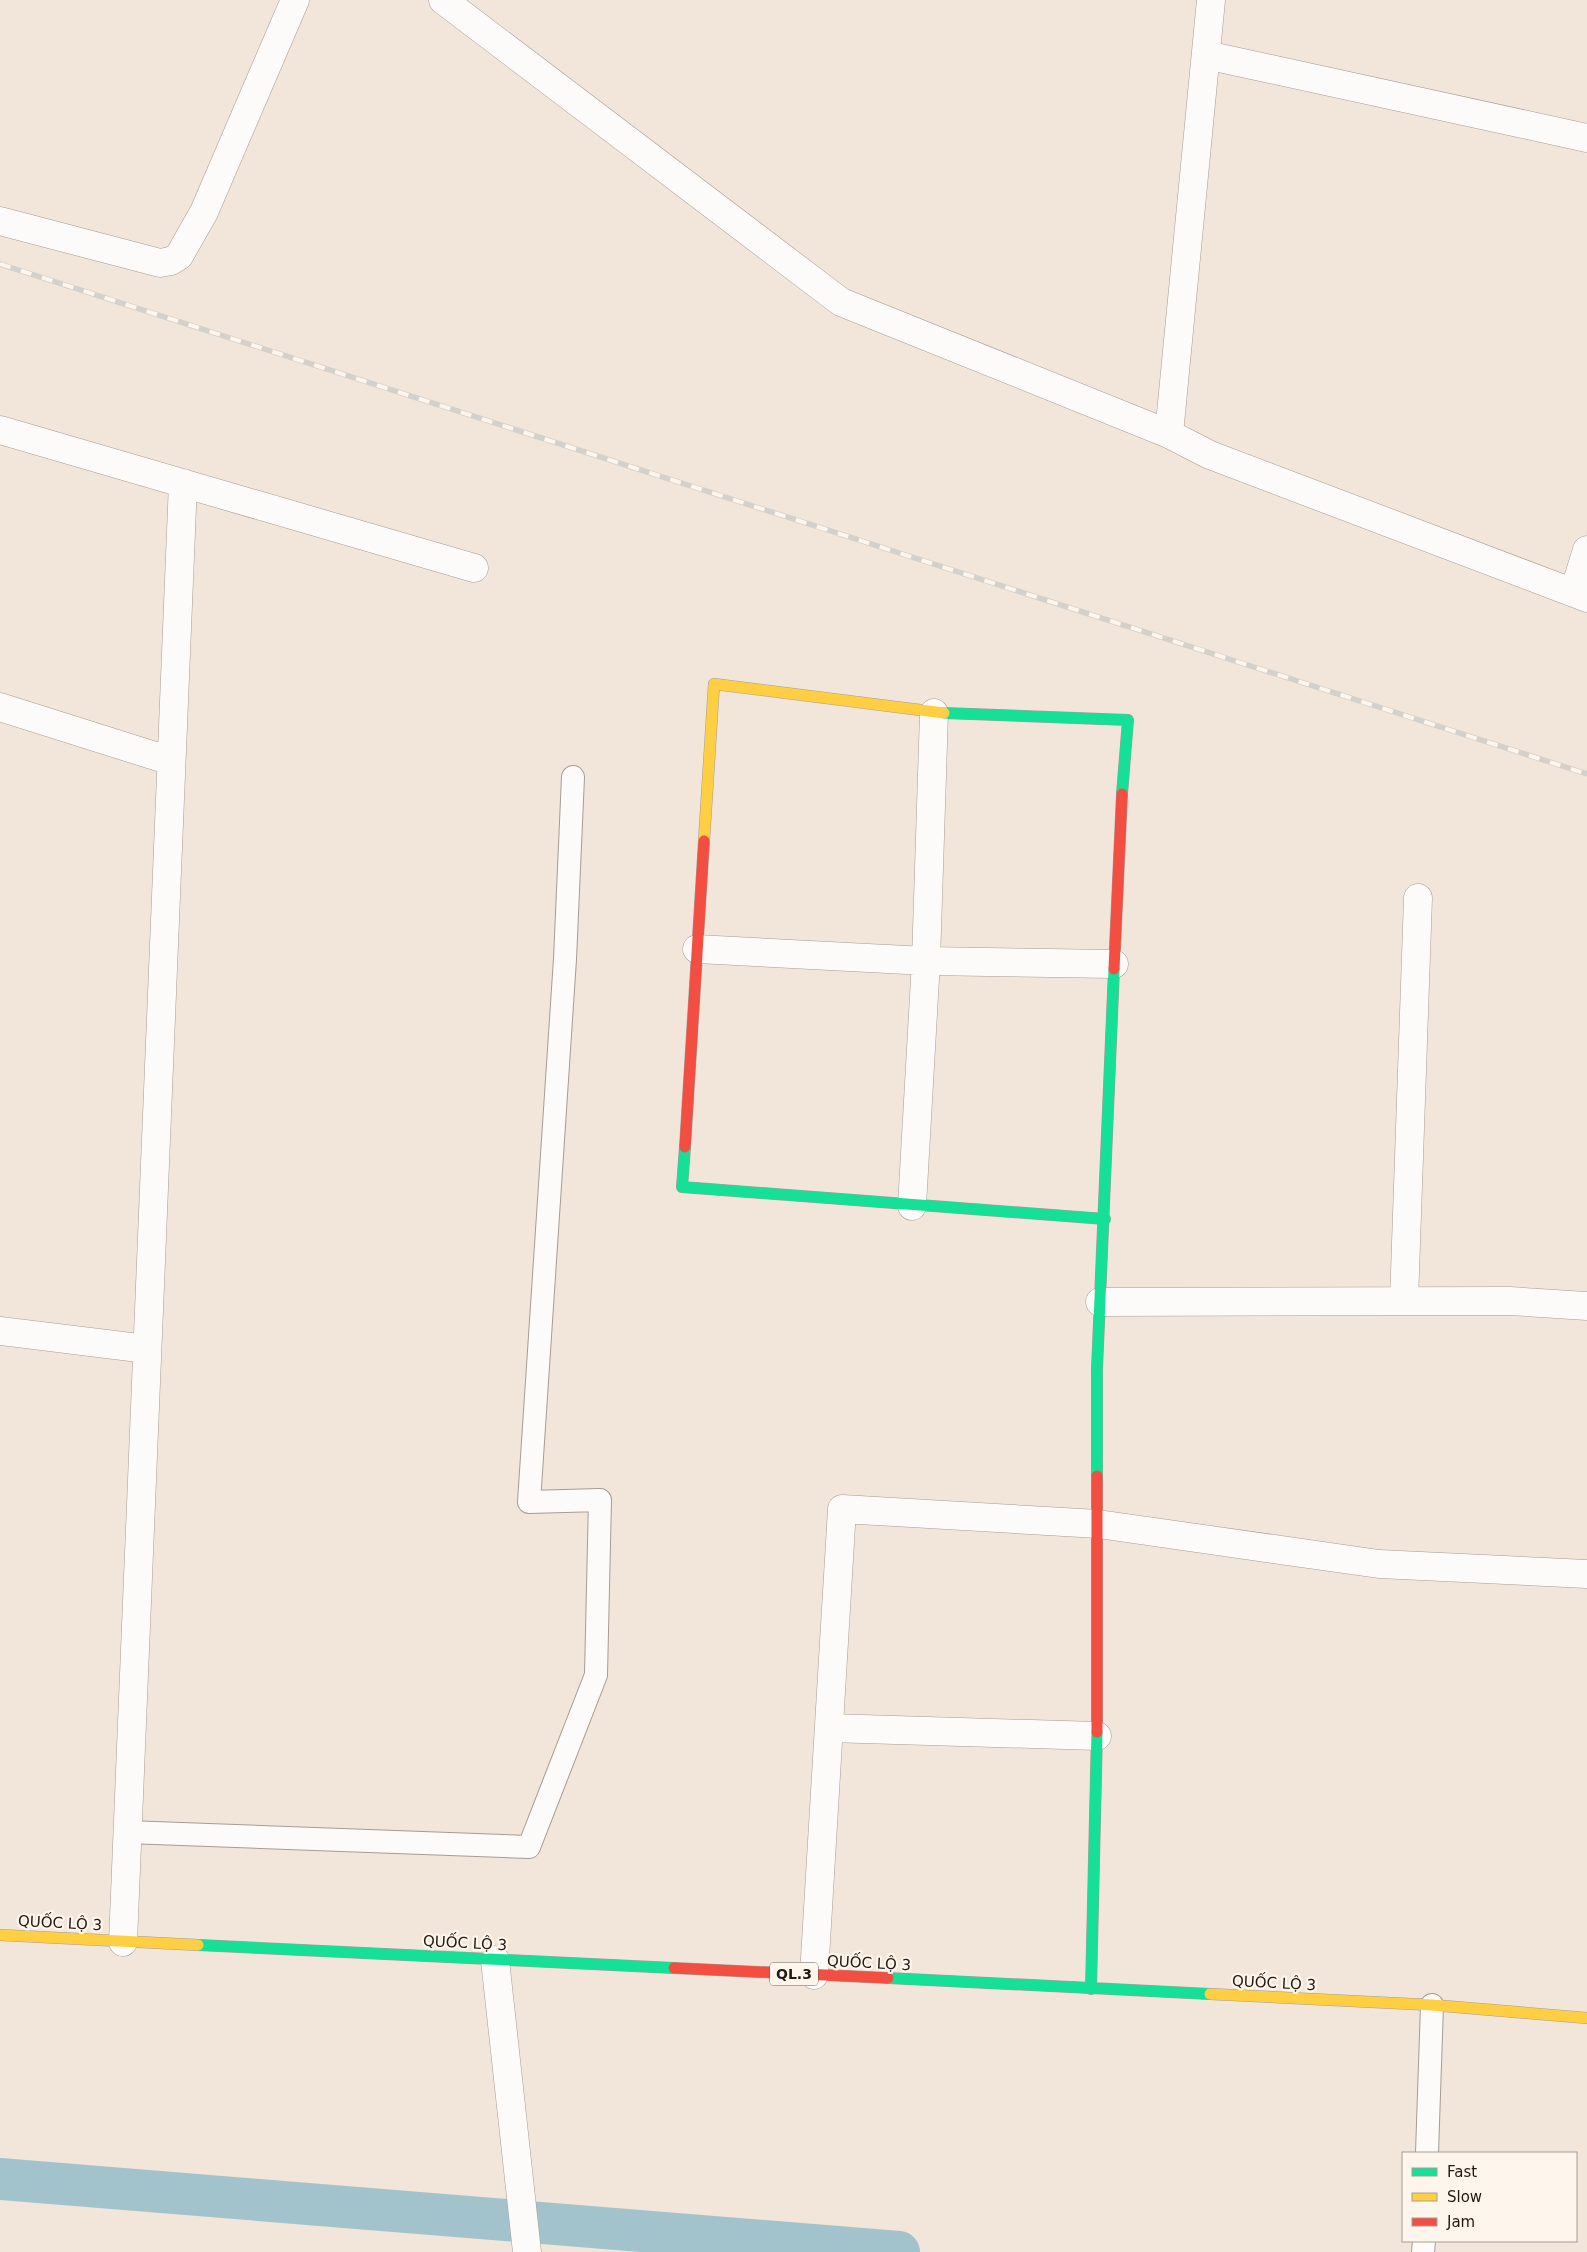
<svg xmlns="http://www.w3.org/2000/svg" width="1587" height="2252" viewBox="0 0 1587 2252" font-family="'DejaVu Sans',sans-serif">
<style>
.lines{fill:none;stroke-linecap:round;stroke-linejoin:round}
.canal{stroke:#a2c3cb;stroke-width:42}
.lane-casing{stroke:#a69c94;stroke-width:24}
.street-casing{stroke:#a69c94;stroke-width:29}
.fast-casing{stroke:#a69c94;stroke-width:12}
.slow-casing{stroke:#a69c94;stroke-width:12}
.jam-casing{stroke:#a69c94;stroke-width:12}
.lane{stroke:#fdfbf9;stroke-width:22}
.street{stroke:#fdfbf9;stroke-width:28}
.fast{stroke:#16e098;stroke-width:11}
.slow{stroke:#ffcf43;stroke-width:11}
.jam{stroke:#f24e42;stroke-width:11}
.rail-casing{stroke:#d4d1cd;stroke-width:5.5}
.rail{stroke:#fef5ec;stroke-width:4;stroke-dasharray:11;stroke-linecap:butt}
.labels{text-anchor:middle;stroke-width:4.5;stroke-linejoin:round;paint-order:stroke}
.shield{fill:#fef5ec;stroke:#635b53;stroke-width:1}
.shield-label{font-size:14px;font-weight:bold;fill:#211912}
.street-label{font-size:15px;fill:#211912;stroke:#fef5ec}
</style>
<rect width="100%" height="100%" fill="#f2e5da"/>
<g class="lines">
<path class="canal" d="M0,2179L899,2252"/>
<g class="lane-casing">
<path id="lane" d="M127,1832L529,1847L596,1675L600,1500L529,1502L565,959L573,777
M1427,2153L1432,2005
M1423,2252L1424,2241"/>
</g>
<g class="street-casing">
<path id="street" d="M443,0L841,302L1169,434L1210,455L1587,598
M1206,55L1587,138
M0,221L160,263L171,261L179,256L204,212L295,0
M0,430L474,568
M1169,434L1211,0
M1574,592L1587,550
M0,707L171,761
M697,949L926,961L1114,964
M912,1206L926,961L934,713
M1404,1301L1418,898
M1100,1302L1510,1301L1587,1306
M0,1331L147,1349
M829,1728L1097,1736
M123,1942L183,483
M495,1960L527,2252
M814,1975L842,1509L1098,1524L1379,1564L1587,1574"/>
</g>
<g class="fast-casing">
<path id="fast" d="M944,713L1128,720L1122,794
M685,1147L682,1187L1105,1219
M1097,1476V1369L1114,969
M198,1945L674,1968
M888,1978L1210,1994
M1091,1989L1097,1732"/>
</g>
<g class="slow-casing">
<path id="slow" d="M704,841L714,684L944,713
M0,1935L198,1945
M1210,1994L1432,2005L1587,2018"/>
</g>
<g class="jam-casing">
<path id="jam" d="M1114,969L1122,794
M685,1147L704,841
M1097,1732V1476
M674,1968L888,1978"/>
</g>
<use href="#lane" class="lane"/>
<use href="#street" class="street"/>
<use href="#fast" class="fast"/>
<use href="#slow" class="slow"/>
<use href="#jam" class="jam"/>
<g class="rail-casing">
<path id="rail" d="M0,264L1587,774"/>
</g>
<use href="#rail" class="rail"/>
</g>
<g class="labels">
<rect class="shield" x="770" y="1962.5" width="48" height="23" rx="4"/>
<g class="shield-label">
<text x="794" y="1979">QL.3</text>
</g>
<g class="street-label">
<text transform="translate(60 1923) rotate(3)" y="5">QUỐC LỘ 3</text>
<text transform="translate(465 1943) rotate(3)" y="5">QUỐC LỘ 3</text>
<text transform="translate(869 1963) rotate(3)" y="5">QUỐC LỘ 3</text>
<text transform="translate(1274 1983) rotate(3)" y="5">QUỐC LỘ 3</text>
</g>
</g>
<rect x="1402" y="2152" width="175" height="90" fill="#fef5ec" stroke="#a69d95"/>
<rect x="1412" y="2168" width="25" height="8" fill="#16e098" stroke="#a69d95"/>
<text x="1447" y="2177" font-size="15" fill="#211912">Fast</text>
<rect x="1412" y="2193" width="25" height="8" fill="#ffcf43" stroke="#a69d95"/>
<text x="1447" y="2202" font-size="15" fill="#211912">Slow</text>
<rect x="1412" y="2218" width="25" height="8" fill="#f24e42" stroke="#a69d95"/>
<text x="1447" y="2227" font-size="15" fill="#211912">Jam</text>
</svg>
